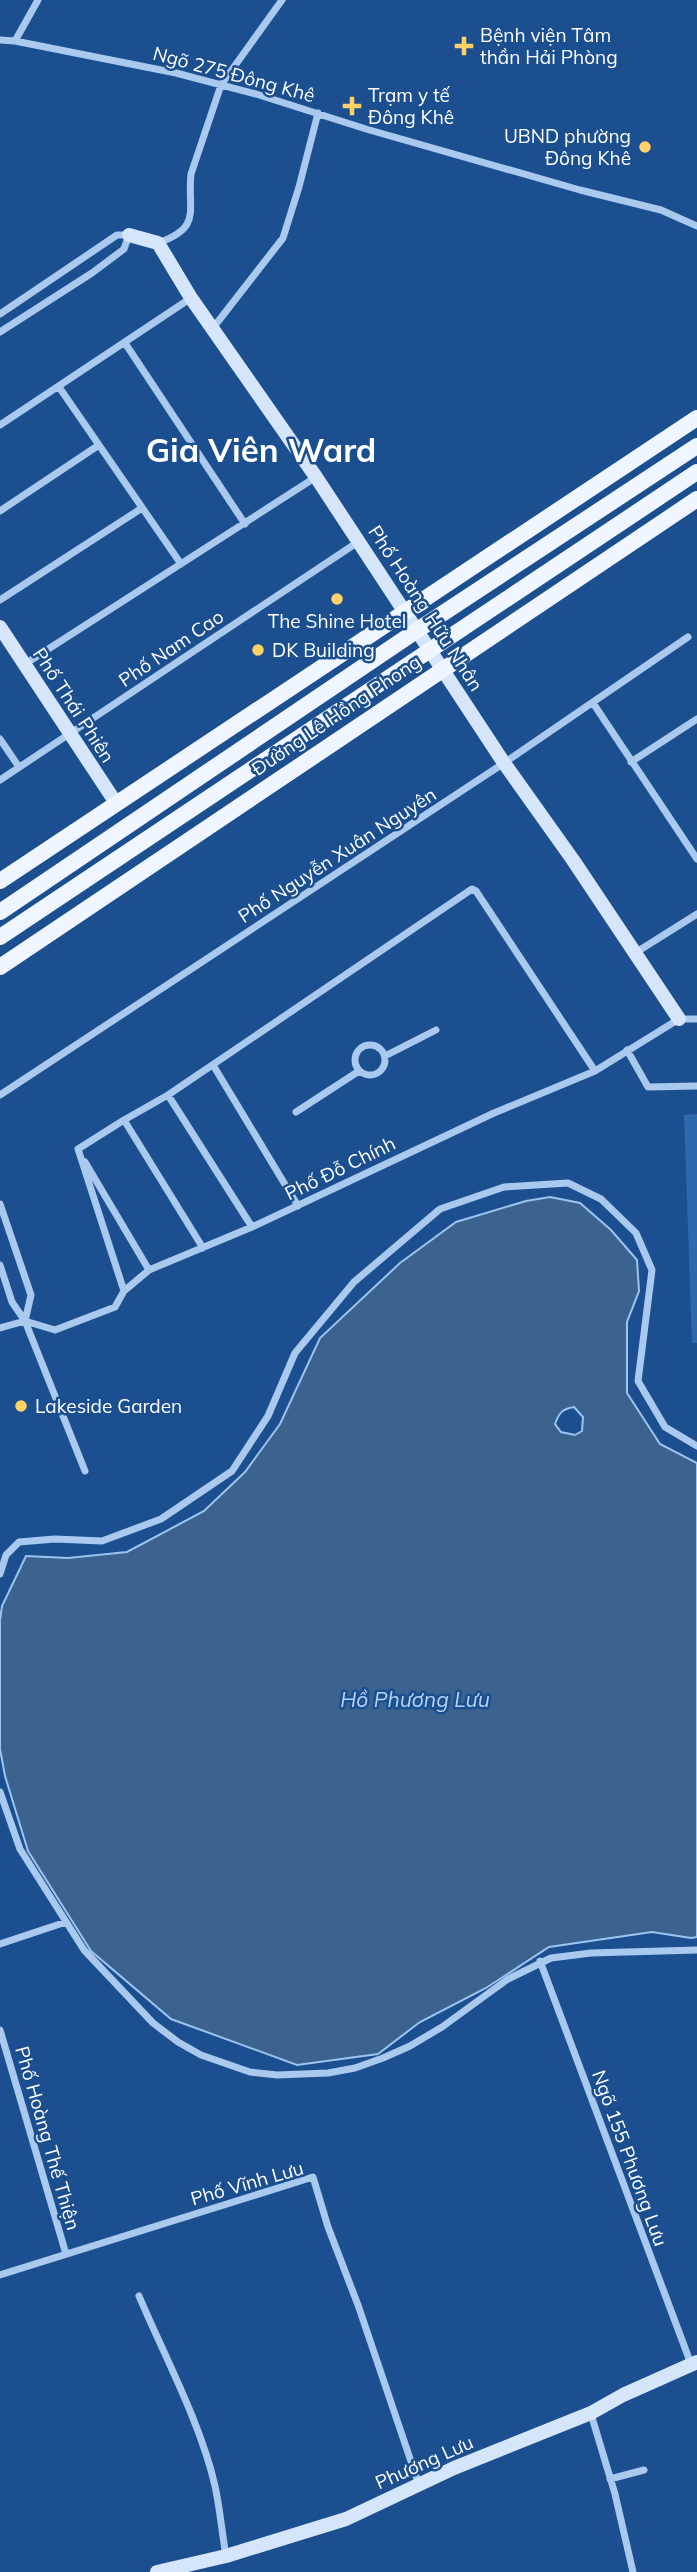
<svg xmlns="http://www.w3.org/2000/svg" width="697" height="2572" viewBox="0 0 697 2572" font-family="Mulish,sans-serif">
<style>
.green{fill:#2e69ad}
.water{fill:#3c6290;stroke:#9cc4f0;stroke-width:2;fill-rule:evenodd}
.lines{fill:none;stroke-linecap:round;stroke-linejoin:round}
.street{stroke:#a9c9ee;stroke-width:7}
.secondary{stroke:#d6e6fa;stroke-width:14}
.primary{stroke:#f0f6ff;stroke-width:16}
.poi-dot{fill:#ffd166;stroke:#1b4f8f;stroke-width:2.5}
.labels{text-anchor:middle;stroke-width:5;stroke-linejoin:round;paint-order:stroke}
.poi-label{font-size:19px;fill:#fff;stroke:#1b4f8f;text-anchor:start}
.street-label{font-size:19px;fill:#fff;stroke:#1b4f8f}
.water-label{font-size:21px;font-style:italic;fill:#b5d3f5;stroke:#1b4f8f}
.town-label{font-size:33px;font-weight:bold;fill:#fff;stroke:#1b4f8f}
</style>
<rect width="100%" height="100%" fill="#1b4f8f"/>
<path class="green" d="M697,1114V1343H692L684,1115Z"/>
<path class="water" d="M550,1197L580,1203L611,1230L637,1260L639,1291L627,1322V1393L660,1444L697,1463V1937L691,1938L652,1932L549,1947L486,1988L420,2022L378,2054L297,2065L171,2019L91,1951L28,1851L5,1776L0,1749V1620L2,1606L26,1556L68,1558L127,1552L204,1511L245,1472L280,1424L320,1338L400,1263L456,1222L526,1201ZM574,1407L583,1417L582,1431L575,1435L561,1432L555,1424C559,1413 562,1409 574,1407Z"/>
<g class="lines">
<path class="street" d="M0,40L15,41L176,73L256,94L366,129L580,190L661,210L697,226
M15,41L38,0
M158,243C203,227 187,211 191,174L221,85L282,0
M0,314L117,235H129L124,249L92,273L0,332
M213,328L283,238L299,187L318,113
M125,343L245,524
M59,387L181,564
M0,425L191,298
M0,511L99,445
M0,600L142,508
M25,664L316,477
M593,703L697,859
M0,739L19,767
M631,762L697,719
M0,780L358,542
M635,953L697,914
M355 1060a15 15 0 1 1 30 0a15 15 0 1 1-30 0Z
M627,1050L648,1087L697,1086
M385,1056L436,1030
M213,1065L298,1206
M0,1095L504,763L688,637
M168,1095L472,889L476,891L595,1071
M296,1112L359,1071
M124,1120L168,1095L252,1227
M78,1149L124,1120L203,1248
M78,1149L124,1291
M85,1162L149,1270
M0,1204L31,1295L25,1321
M0,1265L12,1302L25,1321L85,1471
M0,1328L25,1321L55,1330L115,1307L124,1291L149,1270L252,1227L494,1113L595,1071L679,1019H697
M0,1574L6,1555L19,1542L55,1539L102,1541L161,1519L232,1471L268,1416L295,1353L354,1282L440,1209L504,1187L568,1183L601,1199L636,1233L652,1270L638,1381L665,1427L697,1446
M0,1792L20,1849L84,1950L153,2023L178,2042L201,2055L250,2072L277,2075L328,2073L355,2068L383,2058L410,2046L442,2027L508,1979L551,1958L591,1953L697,1950
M0,1944L66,1922
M540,1961L691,2364
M0,2030L66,2254
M0,2275L313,2177L328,2227L358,2305L419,2485
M139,2296C164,2355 201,2424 215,2486C220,2509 222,2533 226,2556
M591,2414L615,2494L633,2572
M610,2479L644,2470"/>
<path class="secondary" d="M129,235L158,243L191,298L316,477L504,763L573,860L679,1019
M0,627L116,803
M157,2572L226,2556L346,2519L454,2468L591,2413L623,2395L697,2362"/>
<path class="primary" d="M0,881L697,418
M0,912L416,631L697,446
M0,937L697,472
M0,967L697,499"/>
</g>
<g class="poi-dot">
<path d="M460.5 35.5h7v7h7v7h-7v7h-7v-7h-7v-7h7z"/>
<path d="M348.5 95.5h7v7h7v7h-7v7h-7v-7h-7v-7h7z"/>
<circle cx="645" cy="147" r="7"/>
<circle cx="337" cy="599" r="7"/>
<circle cx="258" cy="650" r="7"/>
<circle cx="21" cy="1406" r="7"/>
</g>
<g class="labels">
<g class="poi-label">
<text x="480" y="42">Bệnh viện Tâm<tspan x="480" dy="22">thần Hải Phòng</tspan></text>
<text x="368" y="102">Trạm y tế<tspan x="368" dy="22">Đông Khê</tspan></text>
<text x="631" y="143" text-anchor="end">UBND phường<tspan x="631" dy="22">Đông Khê</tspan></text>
<text x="337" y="628" text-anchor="middle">The Shine Hotel</text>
<text x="272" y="657">DK Building</text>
<text x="35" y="1413">Lakeside Garden</text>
</g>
<g class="street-label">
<text transform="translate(234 74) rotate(15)" y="7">Ngõ 275 Đông Khê</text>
<text transform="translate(426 608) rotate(57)" y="7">Phố Hoàng Hữu Nhân</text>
<text transform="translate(171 648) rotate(-34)" y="7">Phố Nam Cao</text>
<text transform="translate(74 705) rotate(57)" y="7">Phố Thái Phiên</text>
<text transform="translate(336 715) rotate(-34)" y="7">Đường Lê Hồng Phong</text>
<text transform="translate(337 855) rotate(-33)" y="7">Phố Nguyễn Xuân Nguyên</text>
<text transform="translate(340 1168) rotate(-26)" y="7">Phố Đỗ Chính</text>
<text transform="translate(48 2138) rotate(74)" y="7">Phố Hoàng Thế Thiện</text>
<text transform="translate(630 2158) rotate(70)" y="7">Ngõ 155 Phương Lưu</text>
<text transform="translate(247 2183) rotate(-16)" y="7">Phố Vĩnh Lưu</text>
<text transform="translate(424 2462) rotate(-24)" y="7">Phương Lưu</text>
</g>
<g class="water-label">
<text x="415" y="1707">Hồ Phương Lưu</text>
</g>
<g class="town-label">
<text x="261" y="462">Gia Viên Ward</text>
</g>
</g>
</svg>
